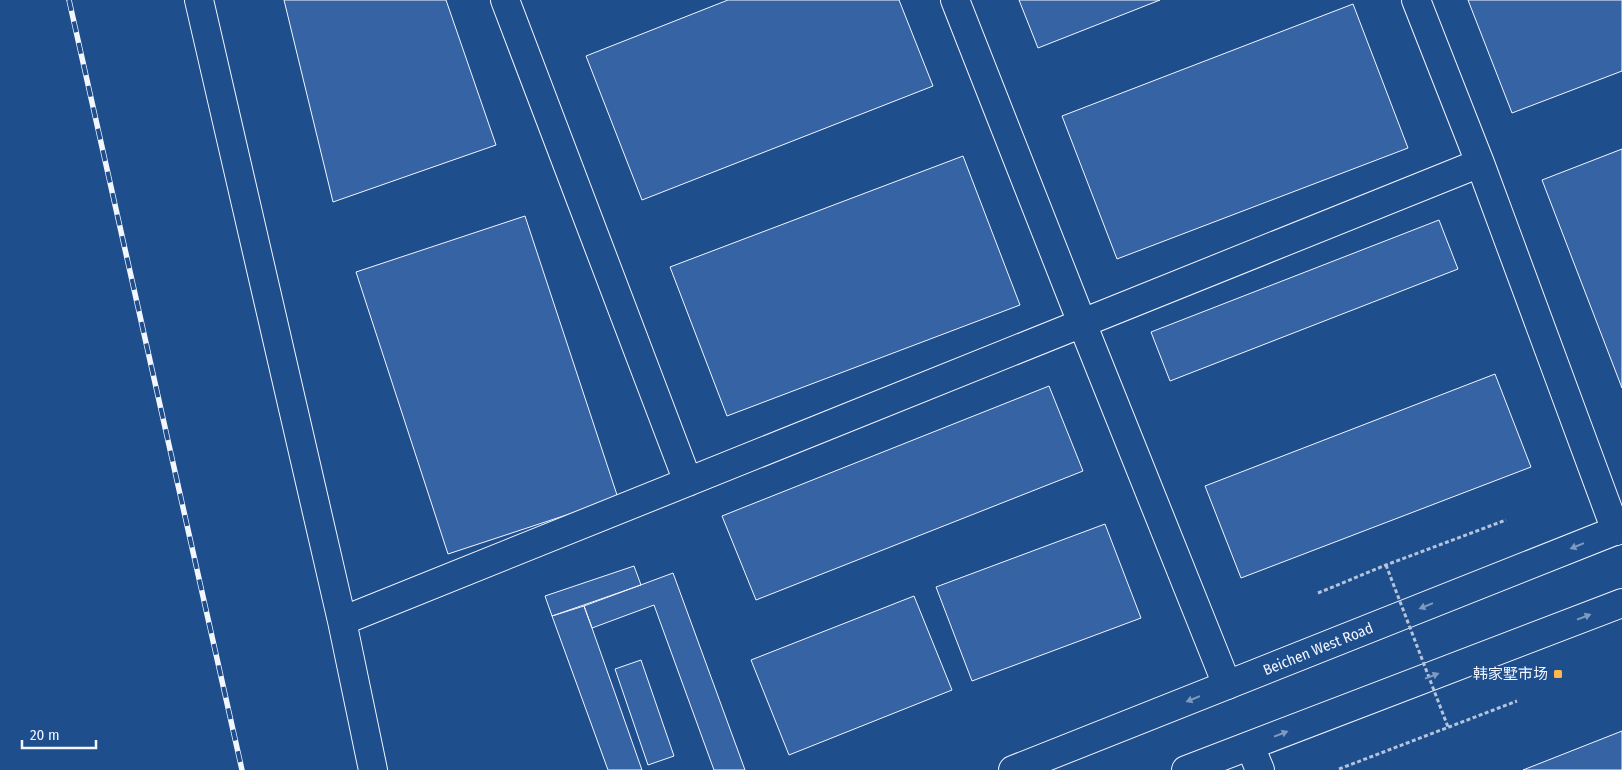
<svg xmlns="http://www.w3.org/2000/svg" width="1622" height="770" viewBox="0 0 1622 770" font-family="'Fira Sans Condensed','Noto Sans SC',sans-serif">
<style>
.building{fill:#3563a3;stroke:#f2f6ff}
.lines{fill:none;stroke-linecap:round;stroke-linejoin:round}
.minor-casing{stroke:#f2f6ff;stroke-width:30}
.major-casing{stroke:#f2f6ff;stroke-width:30}
.path{stroke:#b3c4dc;stroke-width:3;stroke-dasharray:4 2.5;stroke-linecap:butt}
.minor{stroke:#1f4e8c;stroke-width:28}
.major{stroke:#1f4e8c;stroke-width:28}
.rail-casing{stroke:#f2f6ff;stroke-width:5.5}
.rail{stroke:#1f4e8c;stroke-width:4;stroke-dasharray:11;stroke-linecap:butt}
.path-bridge{stroke:#b3c4dc;stroke-width:3;stroke-dasharray:4 2.5;stroke-linecap:butt}
.oneway{fill:#7e9ac0}
.poi-dot{fill:#ffb74d;stroke:#1f4e8c;stroke-width:2}
.labels{text-anchor:middle;stroke-width:4;stroke-linejoin:round;paint-order:stroke}
.street-label{font-size:15px;fill:#f2f6ff;stroke:#1f4e8c}
.poi-label{font-size:15px;fill:#f2f6ff;stroke:#1f4e8c;text-anchor:end}
</style>
<rect width="100%" height="100%" fill="#1f4e8c"/>
<path class="building" d="M284,0H446L496,145L333,202Z
M728,0H899L933,86L642,200L586,56Z
M1019,0H1160L1038,48Z
M1468,0H1622V71L1512,113Z
M1353,4L1408,148L1117,259L1062,116Z
M1622,149V388L1542,180Z
M963,156L1020,305L727,416L670,267Z
M525,216L618,498L448,554L356,272Z
M1439,220L1458,269L1170,381L1151,332Z
M1495,374L1531,467L1241,578L1205,486Z
M1049,386L1083,471L756,600L722,516Z
M1105,524L1141,618L972,681L936,587Z
M634,566L641,585L552,616L545,596Z
M673,573L745,770H714L654,605L592,628L584,606Z
M914,596L952,690L789,755L751,660Z
M584,606L592,628L642,770H608L552,616Z
M641,660L674,756L648,765L615,669Z
M1622,731V770H1523Z"/>
<g class="lines">
<g class="minor-casing">
<path id="minor" d="M199,0L342,621L373,770
M505,0L688,482
M955,0L1082,323L1227,685
M1416,0L1480,163L1616,531
M342,621L1480,163
M1250,746L1260,770"/>
</g>
<g class="major-casing">
<path id="major" d="M1013,770L1622,528
M1186,770L1622,603"/>
</g>
<path class="path" d="M1318,593L1386,565L1506,520
M1339,769L1517,701"/>
<use href="#minor" class="minor"/>
<use href="#major" class="major"/>
<g class="rail-casing">
<path id="rail" d="M69,0L242,770"/>
</g>
<use href="#rail" class="rail"/>
<path class="path-bridge" d="M1386,565L1448,727"/>
</g>
<defs><path id="oneway-solid" d="M-6-.8H1V-3.2L6.5 0L1 3.2V.8H-6Z" transform="scale(1.25)"/></defs>
<g class="oneway">
<use href="#oneway-solid" transform="translate(1577 546) rotate(158)"/>
<use href="#oneway-solid" transform="translate(1426 606) rotate(158)"/>
<use href="#oneway-solid" transform="translate(1584 617) rotate(-21)"/>
<use href="#oneway-solid" transform="translate(1432 676) rotate(-21)"/>
<use href="#oneway-solid" transform="translate(1193 699) rotate(158)"/>
<use href="#oneway-solid" transform="translate(1281 734) rotate(-21)"/>
</g>
<rect class="poi-dot" x="1553" y="669" width="10" height="10" rx="2.5"/>
<g class="labels">
<g class="street-label">
<text transform="translate(1318 649) rotate(-22)" y="5">Beichen West Road</text>
</g>
<g class="poi-label">
<text x="1548" y="679">韩家墅市场</text>
</g>
</g>
<path d="M22 740v8h74v-8" fill="none" stroke="#f2f6ff" stroke-width="2.5"/>
<text x="30" y="740" font-size="15" fill="#f2f6ff" stroke="#1f4e8c" stroke-width="4" paint-order="stroke">20 m</text>
</svg>
